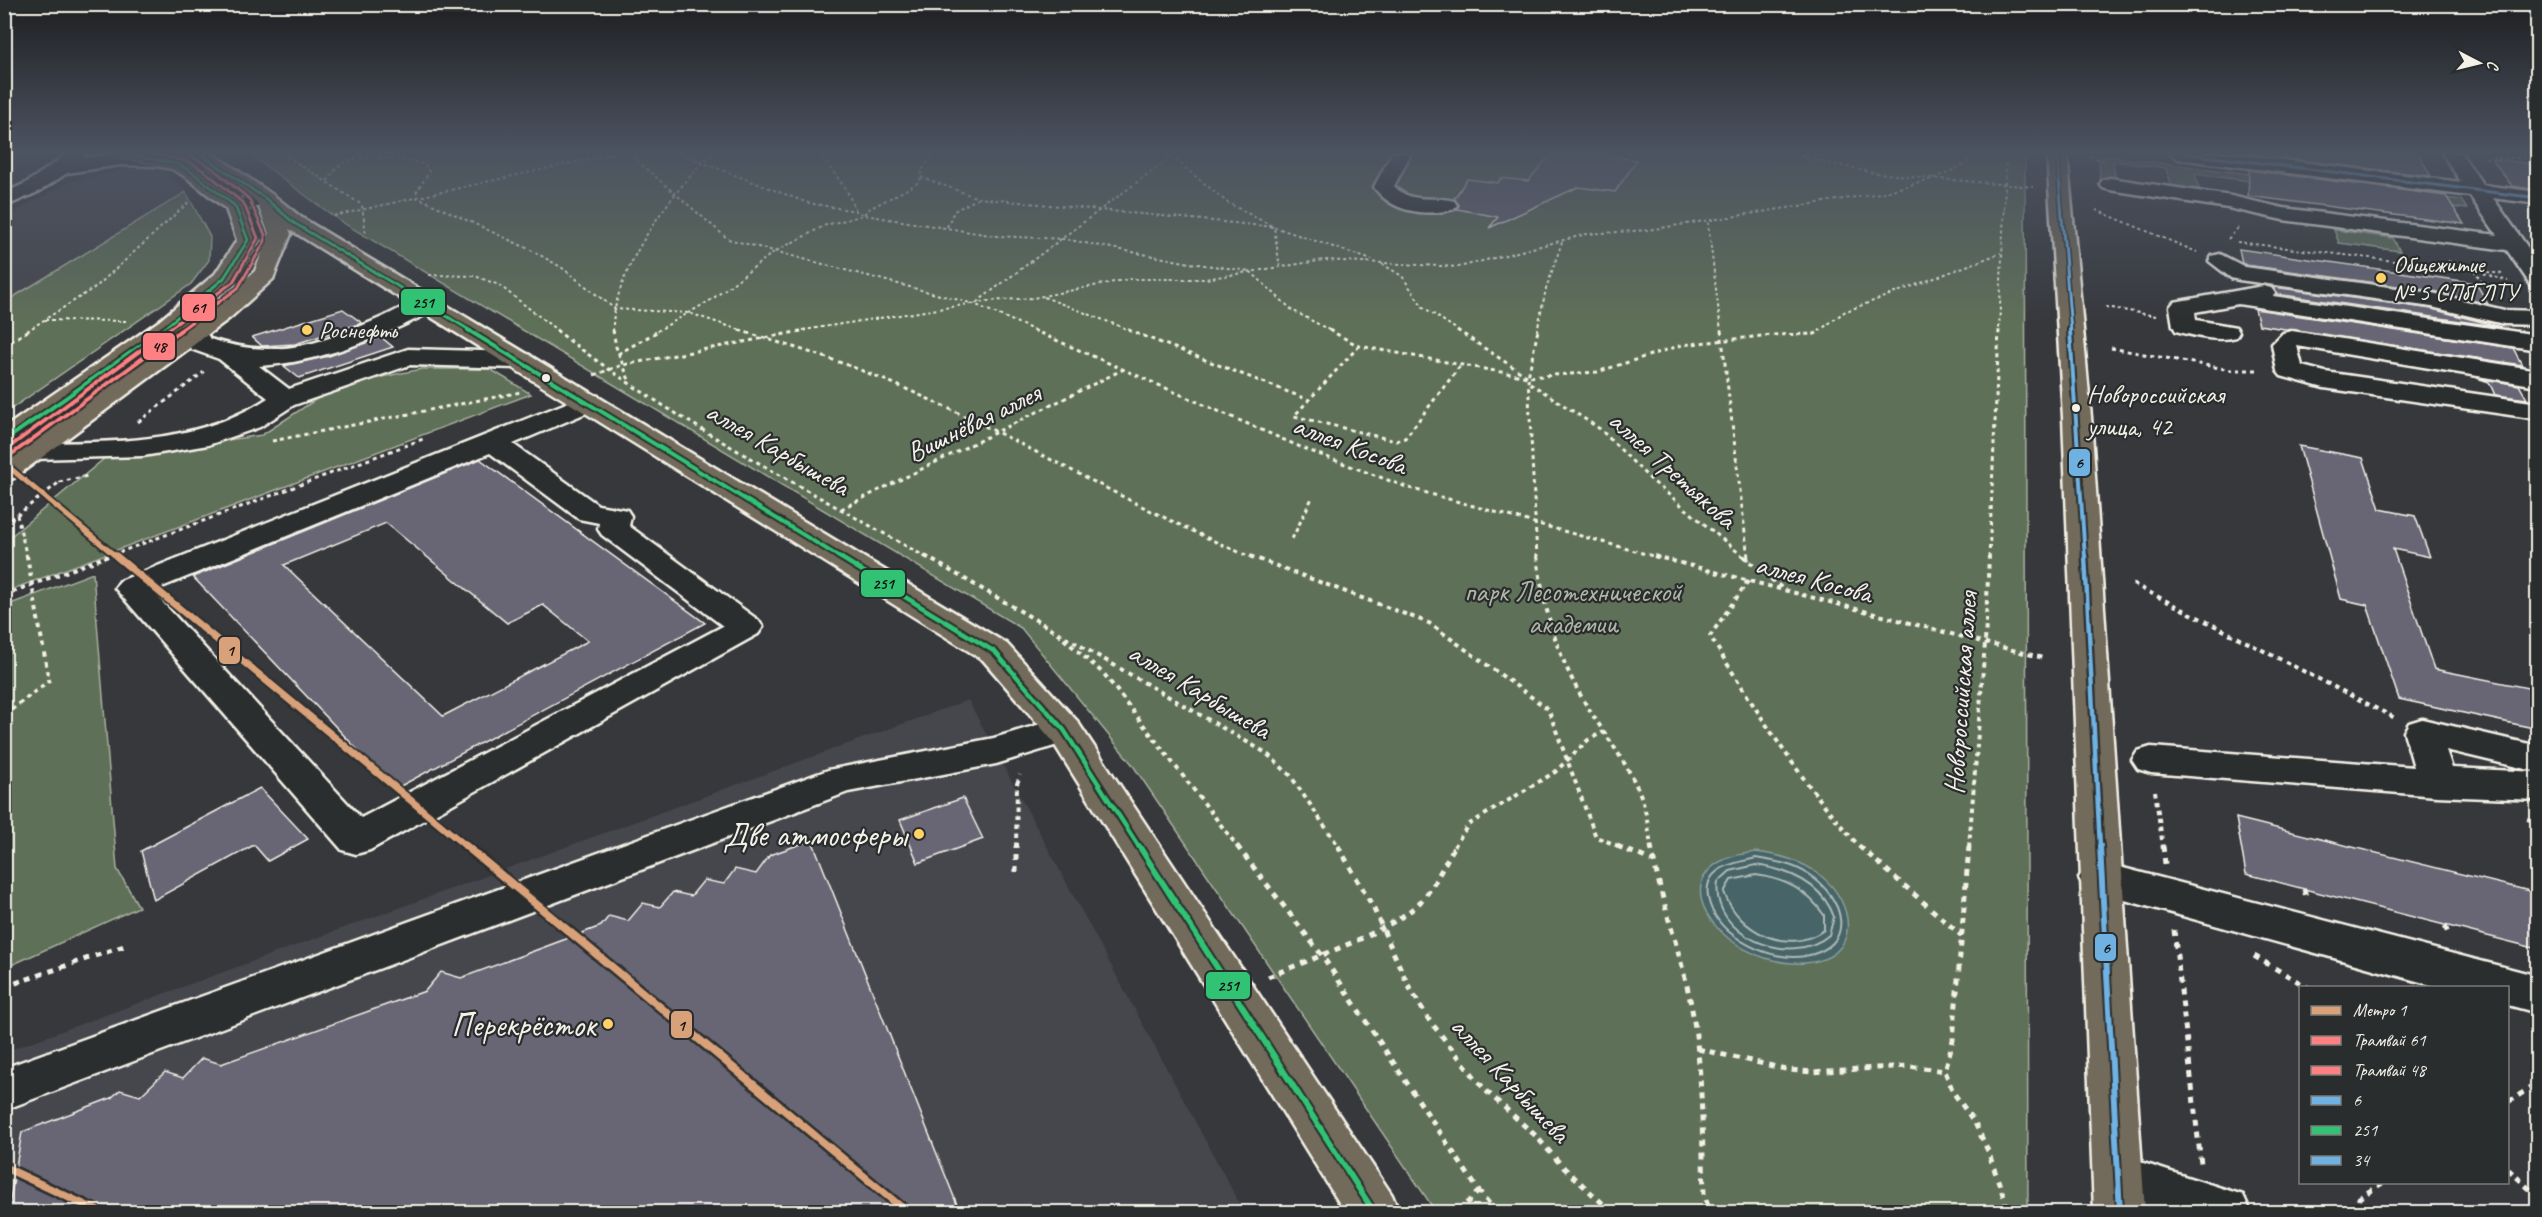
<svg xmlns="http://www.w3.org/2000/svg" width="2542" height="1217" viewBox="0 0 2542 1217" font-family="Caveat,sans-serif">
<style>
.built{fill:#45464d}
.green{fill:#5e7058;stroke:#a9b0a0;stroke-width:1.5}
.water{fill:#476569;stroke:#8c9d9c;stroke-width:1.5}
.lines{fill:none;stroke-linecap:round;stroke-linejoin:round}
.shore{stroke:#afb9b5;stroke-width:2}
.building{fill:#676675;stroke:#f4f1e8;stroke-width:1.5;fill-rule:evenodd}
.minor-casing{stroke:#f4f1e8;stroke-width:5}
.major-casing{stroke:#f4f1e8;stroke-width:5}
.path-far3{stroke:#f4f1e8;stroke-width:2;stroke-dasharray:3 3;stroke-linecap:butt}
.path-far2{stroke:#f4f1e8;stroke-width:3;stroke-dasharray:4 4;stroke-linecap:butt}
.path-far1{stroke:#f4f1e8;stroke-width:4;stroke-dasharray:4.5 4.5;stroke-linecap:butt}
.path{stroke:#f4f1e8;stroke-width:5;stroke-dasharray:6 6;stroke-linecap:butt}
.minor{fill:#2a2d2e;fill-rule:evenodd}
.major{fill:#726b5a;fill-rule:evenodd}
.bus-1-far3-casing{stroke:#2a2d2e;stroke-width:6}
.bus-1-far2-casing{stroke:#2a2d2e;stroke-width:8}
.bus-1-far1-casing{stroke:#2a2d2e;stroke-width:9}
.bus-1-casing{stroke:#2a2d2e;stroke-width:10}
.bus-2-far3-casing{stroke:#2a2d2e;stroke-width:6}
.bus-2-far2-casing{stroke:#2a2d2e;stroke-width:8}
.bus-2-far1-casing{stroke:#2a2d2e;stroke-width:9}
.bus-2-casing{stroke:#2a2d2e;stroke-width:10}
.bus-3-casing{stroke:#2a2d2e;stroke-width:6}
.bus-1-far3{stroke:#6fb2e2;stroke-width:3}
.bus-1-far2{stroke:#6fb2e2;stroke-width:4}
.bus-1-far1{stroke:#6fb2e2;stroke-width:4.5}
.bus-1{stroke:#6fb2e2;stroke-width:6}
.bus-2-far3{stroke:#32c273;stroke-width:3}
.bus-2-far2{stroke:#32c273;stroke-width:4}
.bus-2-far1{stroke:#32c273;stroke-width:4.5}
.bus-2{stroke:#32c273;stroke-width:6}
.bus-3{stroke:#6fb2e2;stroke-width:3}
.tram-1-far1-casing{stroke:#2a2d2e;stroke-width:6}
.tram-1-casing{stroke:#2a2d2e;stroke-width:8}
.tram-2-far1-casing{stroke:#2a2d2e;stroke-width:6}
.tram-2-casing{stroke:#2a2d2e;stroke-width:8}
.tram-1-far1{stroke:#ff8082;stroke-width:3}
.tram-1{stroke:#ff8082;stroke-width:4}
.tram-2-far1{stroke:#ff8082;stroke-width:3}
.tram-2{stroke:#ff8082;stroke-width:4}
.metro-1-far2-casing{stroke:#2a2d2e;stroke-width:9}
.metro-1-far1-casing{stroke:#2a2d2e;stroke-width:11}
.metro-1-casing{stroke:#2a2d2e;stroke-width:13}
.metro-1-far2{stroke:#d9a179;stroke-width:5}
.metro-1-far1{stroke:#d9a179;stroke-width:7}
.metro-1{stroke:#d9a179;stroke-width:8}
.poi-dot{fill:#ffd166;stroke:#2a2d2e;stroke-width:2}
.bus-dot{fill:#f4f1e8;stroke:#2a2d2e;stroke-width:2}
.labels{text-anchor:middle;stroke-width:4.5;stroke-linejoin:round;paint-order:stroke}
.far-poi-label{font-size:24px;fill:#f4f1e8;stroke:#2a2d2e;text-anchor:start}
.bus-label{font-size:26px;fill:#f4f1e8;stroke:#2a2d2e;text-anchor:start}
.street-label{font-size:28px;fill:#f4f1e8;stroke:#2a2d2e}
.park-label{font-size:28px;fill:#b0b7a7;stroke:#2a2d2e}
.near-poi-label{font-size:33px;fill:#f4f1e8;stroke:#2a2d2e;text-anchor:end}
.line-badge{stroke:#2a2d2e;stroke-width:2}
.pale-badge-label{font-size:16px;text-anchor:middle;font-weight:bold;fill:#111}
</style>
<rect width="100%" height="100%" fill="#36383c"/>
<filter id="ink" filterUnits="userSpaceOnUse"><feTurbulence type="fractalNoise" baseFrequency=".0167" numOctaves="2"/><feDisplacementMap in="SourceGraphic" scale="12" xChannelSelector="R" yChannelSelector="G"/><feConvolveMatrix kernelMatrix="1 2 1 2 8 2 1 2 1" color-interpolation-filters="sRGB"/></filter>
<g filter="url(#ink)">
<path class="built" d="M142,167H158L154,171H165L186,192L5,302V217L72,181Z
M968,700L1244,1212H5L4,1052Z"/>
<path class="green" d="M248,153H2025L2028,1212H1436L1132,764L1021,628L340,221Z
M2231,153L2438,178L2440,180Z
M2104,156L2461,200L2467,209L2195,174L2201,196L2174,193L2166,168L2113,161L2116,181L2100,183L2099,159Z
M186,192L210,237L209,260L191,284L5,413V302Z
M2334,230L2393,238L2400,251L2339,243Z
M422,369H490L531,394L5,592V541L105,458L262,435L318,398L382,377Z
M93,573L117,869L139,907L5,968V606Z"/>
<path class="water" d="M1756,852C1779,855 1801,860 1820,875C1856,903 1862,959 1805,963C1718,968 1647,863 1756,852Z"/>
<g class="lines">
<path class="shore" d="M1756,858C1774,861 1793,864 1808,874C1845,898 1858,947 1805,956C1770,962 1722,938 1710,905C1707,897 1706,886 1711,878C1720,864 1741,862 1756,858Z
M1756,865C1789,870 1822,883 1834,917L1829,935C1791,968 1710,936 1718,882L1730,871Z
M1756,875C1785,879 1807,890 1824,915V930C1788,956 1738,932 1724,892L1731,880Z"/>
</g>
<path class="building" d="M1552,153H1591L1637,160L1615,192L1578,187L1489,228L1498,217L1457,209L1459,205L1454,199L1467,179L1498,183L1501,178L1528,181Z
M2250,153H2418L2431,176L2250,154Z
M2492,159L2538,165V190L2512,186Z
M2249,170L2446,196L2464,224L2248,196Z
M2239,249L2476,283L2488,304L2433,291L2246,265L2242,263Z
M2273,287L2432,309L2501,327L2277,294Z
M343,309L362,323L295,344L262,346L252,337Z
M2255,309L2513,348L2522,365L2259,325Z
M381,337L393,347L299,378L284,366L329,356Z
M2477,378L2519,385L2527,399L2495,395L2489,382Z
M2299,446L2363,458L2380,509L2415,516L2430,557L2393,549L2434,669L2538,690V729L2399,699L2367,605L2341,599Z
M480,459L705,623L395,789L193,577ZM386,523L507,623L543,605L588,641L443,716L284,565Z
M260,788L308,839L268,861L254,845L154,900L141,851Z
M963,798L983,839L918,863L900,820Z
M2236,818L2538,893V949L2246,874Z
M812,840L960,1212H8L22,1132L111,1098L120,1090L140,1096L165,1072L183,1078L202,1058L221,1064L425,991L441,972L461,978L601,926L609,916L628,921L643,903L660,907L673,892L691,896L704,880L724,884L735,869L756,874L770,855Z"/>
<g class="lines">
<g class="minor-casing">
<path id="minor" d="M69,153H83L85,158C101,156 157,146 167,160L157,166L120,165L67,173L40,191L4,207V193L26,183Z
M1392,153H1411L1394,186C1411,205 1433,195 1454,201L1457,205L1454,209C1426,217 1391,212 1374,187Z
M2169,153H2227L2461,182L2442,153H2461L2483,185L2538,192V204L2493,198L2538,262V286L2530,284L2507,250L2283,220L2228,208L2110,190L2103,188L2100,184L2103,180L2110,178L2231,196L2283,208L2497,235L2470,196L2178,159Z
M266,193L273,195L276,199L273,203L235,212L228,210L225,206L228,202Z
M2220,254L2245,267L2432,293L2504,310L2538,311V325L2504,324L2432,307L2239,280L2231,278L2209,261L2212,256Z
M2263,286L2271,288L2275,293L2273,296L2538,335V350L2238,304L2195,312L2196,320L2236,327L2239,332L2236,337C2218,342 2194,336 2176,331L2173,326L2170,307L2174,302Z
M429,297L437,299L441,304L437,309C381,337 323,362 259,366L289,389L408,349L521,352L530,355L534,360L530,365L521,368L410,365L294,405L260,427L208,445L143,456L33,459L23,457L19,451L23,445L33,443C114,442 198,444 268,398L219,359L191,349L182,333L185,328L194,326L203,328L210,339C275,360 317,345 378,319C395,312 411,301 429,297Z
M2292,331L2538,370V386L2297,346L2302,366L2325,372L2538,403V419L2324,388L2281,376L2277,371L2272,344L2283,333Z
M589,394L598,396L602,402L598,408L513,444L598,505L627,510L631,516L629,526L758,620L763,627L758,634L370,850L356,854L342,850L115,588L120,581ZM490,453L579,519L599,523L598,529L602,535L723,626L361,818L152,591Z
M1064,717L1077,721L1082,730L1077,739L996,764L848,792L4,1110V1068L828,770L994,738Z
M2422,719L2538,746V772L2446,750L2452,768L2538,772V800L2437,796L2151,773L2138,769L2132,760L2138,751L2151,747L2414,767L2404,732L2409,723Z
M2100,862L2538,976V1013L2508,1005V988H2442L2085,889L2079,878L2085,867Z
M2118,1155L2243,1195L2251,1212H2149L2100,1196L2093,1179L2100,1162Z"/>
</g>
<g class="major-casing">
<path id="major" d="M109,153H152L185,160L242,202L259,240L232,283L177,331L14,447L4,449V428L159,321L215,274L237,240L226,209L186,177L172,169L118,159Z
M190,153H212L273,195L302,218L1007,644L1077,721L1392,1195L1399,1212H1345L1051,739L983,660L289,229L291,234L273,279L230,318L14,478L4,481V458L212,308L255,271L269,234L257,202Z
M2047,153H2067L2091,417L2145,1212H2094L2063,417Z"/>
</g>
<path class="path-far3" d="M282,153L362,205L366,235
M628,153L728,239L974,304L1036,331
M678,153L808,203L856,211L864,215L996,236L1064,239L1190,263L1250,271L1292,310L1331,331
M819,153L846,189L856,211
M1147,153L1172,157L1228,203L1274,227L1372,260
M1782,153L1875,173L2033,187
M1994,153L2006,159L1999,331
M1789,154L1841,157L1872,153
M2090,156L2104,161
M2486,158H2538
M921,177L978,198L1274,227L1280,268
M327,181C332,176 334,170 339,166C357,150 404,160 425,164L429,172L416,193L417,197L531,250L561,267L615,309L689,313L743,331
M2096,210L2197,252
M334,216L616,153
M1708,222L1721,331
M947,227L954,211L977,199
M2228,239L2239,227
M2237,242L2503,274
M2448,261L2466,268
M1382,264L1402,276L1423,307L1459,331
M2474,270L2486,289
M2484,274L2508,281
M429,275L475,276L499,285L558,331
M1044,297L1132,331
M977,302L1176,153
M2106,307L2156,316
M45,320L127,321
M27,331L97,286L190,201
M613,331C611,274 672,190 713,153
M657,331L711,300L774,252L826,225L864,215L867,210L913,186L920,181L922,170L934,153
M797,331L989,301L1033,298L1129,279H1205L1324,260L1459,267L1587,234L1648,230L1881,193L1932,179L1960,167L1981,153
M1537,331L1546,289L1562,242
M1819,331L1844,312L2001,253"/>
<path class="path-far2" d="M556,330C669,419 802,486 927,558
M613,330L616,347L629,380
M739,330C782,344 826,356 868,373C1000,426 1122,503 1253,558
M1033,330L1305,449L1409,488L1660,558
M1128,330L1309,400
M1329,330L1359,346L1528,377L1597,372L1682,345L1771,335L1815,334L1821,330
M1457,330L1528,377
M1721,330L1748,558
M4,346L29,330
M1359,346L1294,416L1396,441L1405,438L1460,366
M2111,348L2231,370H2260
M618,354L660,330
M594,375L623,365L806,330
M1530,383L1600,429L1650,479L1745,558
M138,422L204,372
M272,441L521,392
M59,482L88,476
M841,509L1122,370
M17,515L27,558
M4,525L61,481
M1292,539L1313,496
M104,558L423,439
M1537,558L1528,377L1538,330
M1989,558L1999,330"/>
<path class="path-far1" d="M925,556L1266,753L1290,775L1339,847
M1250,556L1429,623L1548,709L1596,837L1621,847
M1537,556C1543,602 1553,642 1574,683C1592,719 1619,749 1636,785C1646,804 1648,826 1651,847
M1654,556L2043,658
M1743,556L1783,589
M1747,556L1748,561
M1748,581L1710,636C1755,709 1802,784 1860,847
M2133,584L2395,718
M4,595L108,556
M1057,633L1104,674L1238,847
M4,715L49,681L27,556
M2155,791L2163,847
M2527,819L2538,822
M1016,847L1017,784L1020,775
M1454,847L1468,825L1555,772L1588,740L1603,732
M1969,847L1985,643L1989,556"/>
<path class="path" d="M1237,846L1321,954L1479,1191L1496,1212
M1338,846L1372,905L1408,985L1429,1020L1485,1090L1536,1136L1562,1166L1612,1212
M1617,846L1653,861
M1651,846C1661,903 1683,958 1693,1015C1703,1074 1702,1135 1704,1194L1710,1212
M1859,846L1962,936
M1969,846L1953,1040L1945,1071L1953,1092L1975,1123L1988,1151L2009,1212
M2163,846L2165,864
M1016,872V846
M2304,889L2307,900
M2445,926L2449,936
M2174,930L2201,1164
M2254,956L2309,988
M1268,977C1307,960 1394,931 1421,901C1435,886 1444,863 1455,846
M4,987L127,945
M1698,1049L1790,1070L1811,1072L1909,1066L1945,1071
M2508,1102L2538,1083
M2508,1169L2538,1197
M1458,1212L1479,1191
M2357,1212L2359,1198L2384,1182"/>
<use href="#minor" class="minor"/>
<use href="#major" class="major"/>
<g class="bus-1-far3-casing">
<path id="bus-1-far3" d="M2057,153L2071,331"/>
</g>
<g class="bus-1-far2-casing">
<path id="bus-1-far2" d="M2070,330L2085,558"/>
</g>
<g class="bus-1-far1-casing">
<path id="bus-1-far1" d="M2085,556L2100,847"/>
</g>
<g class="bus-1-casing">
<path id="bus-1" d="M2100,846L2120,1212"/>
</g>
<g class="bus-2-far3-casing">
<path id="bus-2-far3" d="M120,153L178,164L193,173L235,206L248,240L224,278L161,331
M199,153L266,199L294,223L471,331"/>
</g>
<g class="bus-2-far2-casing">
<path id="bus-2-far2" d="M468,330L841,558
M4,441L163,330"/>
</g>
<g class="bus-2-far1-casing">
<path id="bus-2-far1" d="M838,556L995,652L1064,730L1139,847"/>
</g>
<g class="bus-2-casing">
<path id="bus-2" d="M1139,846L1374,1212"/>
</g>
<g class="bus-3-casing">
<path id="bus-3" d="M2181,153L2538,198"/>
</g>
<use href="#bus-1-far3" class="bus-1-far3"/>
<use href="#bus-1-far2" class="bus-1-far2"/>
<use href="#bus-1-far1" class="bus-1-far1"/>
<use href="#bus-1" class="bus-1"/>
<use href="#bus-2-far3" class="bus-2-far3"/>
<use href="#bus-2-far2" class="bus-2-far2"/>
<use href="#bus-2-far1" class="bus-2-far1"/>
<use href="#bus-2" class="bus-2"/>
<use href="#bus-3" class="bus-3"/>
<g class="tram-1-far1-casing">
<path id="tram-1-far1" d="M148,153L190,162L207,173L244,204L258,238L233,282L166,331"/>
</g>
<g class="tram-1-casing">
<path id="tram-1" d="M4,451L168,330"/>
</g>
<g class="tram-2-far1-casing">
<path id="tram-2-far1" d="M179,331L238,288L265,241V235L249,199L211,167L185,153"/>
</g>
<g class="tram-2-casing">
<path id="tram-2" d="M8,457L181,330"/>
</g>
<use href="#tram-1-far1" class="tram-1-far1"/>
<use href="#tram-1" class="tram-1"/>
<use href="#tram-2-far1" class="tram-2-far1"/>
<use href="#tram-2" class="tram-2"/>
<g class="metro-1-far2-casing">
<path id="metro-1-far2" d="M4,463L118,558"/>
</g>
<g class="metro-1-far1-casing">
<path id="metro-1-far1" d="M116,556L467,847"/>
</g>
<g class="metro-1-casing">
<path id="metro-1" d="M466,846L907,1212
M4,1167L100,1212"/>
</g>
<use href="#metro-1-far2" class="metro-1-far2"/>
<use href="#metro-1-far1" class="metro-1-far1"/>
<use href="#metro-1" class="metro-1"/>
</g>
</g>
<linearGradient id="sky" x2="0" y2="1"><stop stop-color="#1e1f21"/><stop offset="0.47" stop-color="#4c5361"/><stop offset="1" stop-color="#4c5361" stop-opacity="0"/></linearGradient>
<rect width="2542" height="324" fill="url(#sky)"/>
<g class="poi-dot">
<circle cx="2381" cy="278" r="6"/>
<circle cx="307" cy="330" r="6"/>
<circle cx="919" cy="834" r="6"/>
<circle cx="608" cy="1024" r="6"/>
</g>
<g class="bus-dot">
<circle cx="546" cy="378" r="5"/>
<circle cx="2076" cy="408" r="5"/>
</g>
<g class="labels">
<g class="far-poi-label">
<text x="2393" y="272">Общежитие<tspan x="2393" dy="28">№ 5 СПбГЛТУ</tspan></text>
<text x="319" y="338">Роснефть</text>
</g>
<g class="bus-label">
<text x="2087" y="403">Новороссийская<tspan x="2087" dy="32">улица, 42</tspan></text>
</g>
<g class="street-label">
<text transform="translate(973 422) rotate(-26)" y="10">Вишнёвая аллея</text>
<text transform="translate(1350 444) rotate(21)" y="10">аллея Косова</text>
<text transform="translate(778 448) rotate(30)" y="10">аллея Карбышева</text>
<text transform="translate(1673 469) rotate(42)" y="10">аллея Третьякова</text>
<text transform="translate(1814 578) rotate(15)" y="10">аллея Косова</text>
<text transform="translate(1200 690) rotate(31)" y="10">аллея Карбышева</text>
<text transform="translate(1960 693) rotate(-86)" y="10">Новороссийская аллея</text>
<text transform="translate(1511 1079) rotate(47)" y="10">аллея Карбышева</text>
</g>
<g class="park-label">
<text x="1573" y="601">парк Лесотехнической<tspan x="1573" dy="32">академии</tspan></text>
</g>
<g class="near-poi-label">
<text x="907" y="846">Две атмосферы</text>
<text x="596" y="1036">Перекрёсток</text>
</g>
</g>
<g class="line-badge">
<rect x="400" y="288" width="46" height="28" rx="6" fill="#32c273"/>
<rect x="181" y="293" width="35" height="29" rx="6" fill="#ff8082"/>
<rect x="142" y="332" width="34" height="29" rx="6" fill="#ff8082"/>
<rect x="2068" y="448" width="23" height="29" rx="6" fill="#6fb2e2"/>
<rect x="860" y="569" width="46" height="29" rx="6" fill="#32c273"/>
<rect x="218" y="636" width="23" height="29" rx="6" fill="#d9a179"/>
<rect x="2094" y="933" width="23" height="29" rx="6" fill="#6fb2e2"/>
<rect x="1205" y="971" width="46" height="29" rx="6" fill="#32c273"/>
<rect x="670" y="1010" width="23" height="29" rx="6" fill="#d9a179"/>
</g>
<g class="pale-badge-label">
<text x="423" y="308">251</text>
<text x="198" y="313">61</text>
<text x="159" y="352">48</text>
<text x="2079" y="468">6</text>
<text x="883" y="589">251</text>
<text x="230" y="656">1</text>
<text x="2106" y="953">6</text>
<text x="1228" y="991">251</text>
<text x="681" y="1031">1</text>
</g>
<rect width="2542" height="1217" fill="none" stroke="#2a2d2e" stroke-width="24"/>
<rect x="12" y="12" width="2518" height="1193" fill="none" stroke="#f4f1e8" stroke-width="2" filter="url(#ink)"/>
<rect x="2299" y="986" width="210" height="198" fill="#2a2d2e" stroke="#7b7b78" stroke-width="1.5"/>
<rect x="2311" y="1006" width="30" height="9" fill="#d9a179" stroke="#7b7b78" stroke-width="1.5"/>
<text x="2353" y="1016" font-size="18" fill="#f4f1e8">Метро 1</text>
<rect x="2311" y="1036" width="30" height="9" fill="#ff8082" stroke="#7b7b78" stroke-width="1.5"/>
<text x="2353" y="1046" font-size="18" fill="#f4f1e8">Трамвай 61</text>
<rect x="2311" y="1066" width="30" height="9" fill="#ff8082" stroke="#7b7b78" stroke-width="1.5"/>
<text x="2353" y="1076" font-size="18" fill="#f4f1e8">Трамвай 48</text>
<rect x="2311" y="1096" width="30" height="9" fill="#6fb2e2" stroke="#7b7b78" stroke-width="1.5"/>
<text x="2353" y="1106" font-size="18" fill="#f4f1e8">6</text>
<rect x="2311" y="1126" width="30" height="9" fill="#32c273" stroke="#7b7b78" stroke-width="1.5"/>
<text x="2353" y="1136" font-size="18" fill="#f4f1e8">251</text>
<rect x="2311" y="1156" width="30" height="9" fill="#6fb2e2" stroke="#7b7b78" stroke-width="1.5"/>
<text x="2353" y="1166" font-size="18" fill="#f4f1e8">34</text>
<g transform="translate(2479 63) rotate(97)" stroke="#2a2d2e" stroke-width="4.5" paint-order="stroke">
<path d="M0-4.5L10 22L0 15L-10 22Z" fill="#f4f1e8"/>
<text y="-9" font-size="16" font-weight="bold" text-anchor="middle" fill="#f4f1e8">С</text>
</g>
</svg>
